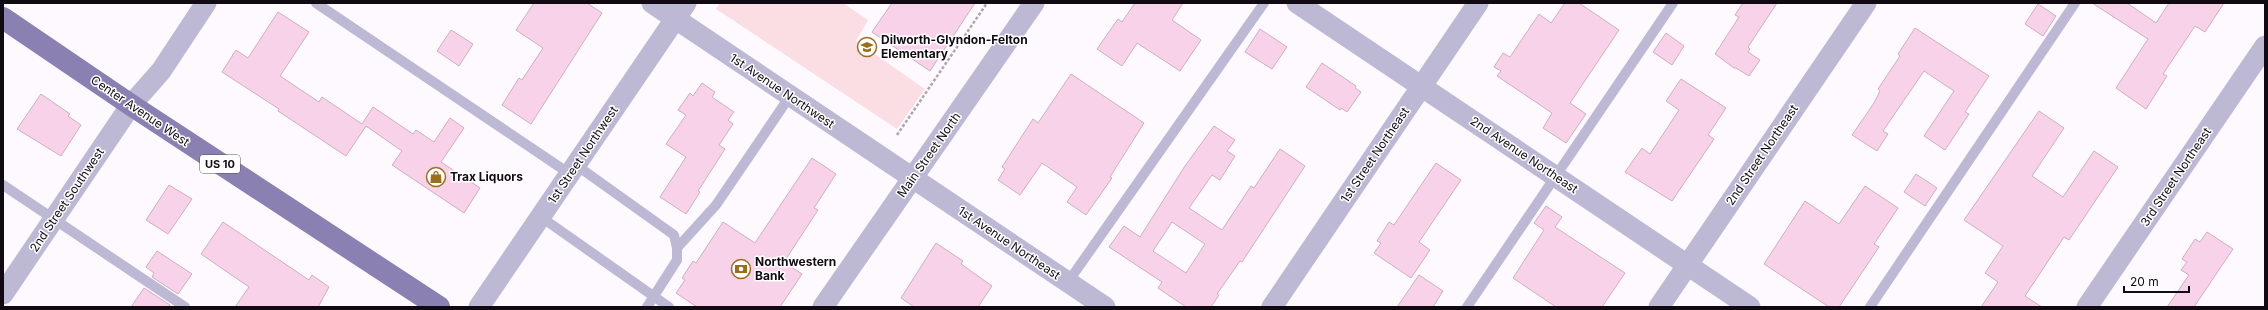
<svg xmlns="http://www.w3.org/2000/svg" width="2268" height="310" viewBox="0 0 2268 310" font-family="Inter,sans-serif">
<style>
.green{fill:#fadee3}
.building{fill:#f8d2e9;stroke:#ceaec1;fill-rule:evenodd}
.lines{fill:none;stroke-linecap:round;stroke-linejoin:round}
.path{stroke:#aca7ae;stroke-width:2.5;stroke-dasharray:3 2;stroke-linecap:butt}
.service{stroke:#bdb9d5;stroke-width:10}
.minor{stroke:#bdb9d5;stroke-width:21}
.primary{stroke:#8a81b2;stroke-width:22}
.labels{text-anchor:middle;stroke-width:3;stroke-linejoin:round;paint-order:stroke}
.shield{fill:#fff;stroke:#58545a;stroke-width:1}
.shield-label{font-size:11px;font-weight:bold;fill:#110a13}
.poi-label{font-size:12px;font-weight:bold;fill:#110a13;stroke:#fff;text-anchor:start}
.street-label{font-size:12px;fill:#110a13;stroke:#fff}
</style>
<rect width="100%" height="100%" fill="#fdf9ff"/>
<path class="green" d="M720,3H843L868,20L856,41L925,89L897,129L716,9Z"/>
<path class="building" d="M534,3H587L602,13L531,124L502,105L519,78L522,80L543,48L516,30Z
M892,3H975L930,71L872,32Z
M1135,3H1183L1172,20L1201,40L1180,71L1137,43L1122,66L1097,49L1118,19L1122,22Z
M1565,3H1579L1619,30L1570,103L1586,114L1566,143L1543,128L1552,113L1497,76L1501,71L1494,67L1503,53L1510,57L1539,14L1551,23Z
M1743,3H1777L1748,47L1750,49L1748,52L1760,60L1749,76L1736,68H1734L1715,54L1739,17L1735,15Z
M2092,3H2127L2156,23L2169,3H2224L2205,32L2195,26L2163,74L2167,76L2146,109L2116,88L2148,39Z
M2038,4L2056,16L2043,36L2025,24Z
M278,12L309,32L280,76L319,102L322,97L362,124L373,107L413,134L416,130L434,142L450,118L464,128L441,162L480,188L464,213L392,165L402,151L366,126L346,156L278,111L279,109L222,72L236,50L248,58Z
M1915,28L1989,76L1965,112L1969,114L1945,150L1924,136L1954,91L1924,71L1883,131L1888,134L1877,151L1852,135L1874,103L1880,91L1878,89L1900,56L1898,54Z
M1260,29L1287,47L1272,69L1245,52Z
M451,30L473,44L459,66L437,51Z
M1666,33L1684,46L1672,65L1653,52Z
M1322,63L1356,86L1355,88L1361,92L1347,112L1341,108L1340,110L1306,87Z
M1071,74L1144,123L1110,177L1112,178L1086,215L1067,202L1077,187L1042,163L1020,195L998,180L1005,169L1002,167L1033,119L1038,123Z
M1681,79L1726,108L1708,135L1714,139L1672,201L1625,172L1642,148L1650,154L1679,110L1666,101Z
M702,83L715,92L712,97L734,112L728,120L733,124L719,145L725,149L698,191L700,192L686,214L660,197L686,157L666,144L686,115L678,110L690,93L693,96Z
M41,94L70,114L68,116L81,125L61,156L17,129Z
M2039,111L2064,128L2032,176L2063,197L2094,151L2118,167L2069,240L2064,237L2025,296L2042,307H1981L1998,282L1985,273L2003,246L1964,220Z
M1214,126L1235,140L1227,151L1235,156L1220,180L1212,175L1189,208L1222,230L1251,186L1254,188L1280,149L1305,166L1242,262L1240,261L1217,294L1219,295L1211,307H1186L1158,288L1162,282L1109,247L1124,226L1140,237L1185,166ZM1172,222L1205,244L1186,273L1153,251Z
M812,158L836,174L814,208L818,210L784,262L802,274L780,307H697L676,293L685,280L682,278L693,261L696,263L723,222L755,243Z
M1436,163L1461,180L1419,242L1430,250L1411,278L1374,253L1381,243L1377,241L1389,222L1394,225Z
M1916,174L1937,188L1925,206L1904,192Z
M169,185L192,199L168,234L146,220Z
M1865,186L1898,208L1874,244L1879,247L1839,307H1829L1764,264L1805,201L1839,224Z
M1546,206L1562,217L1555,227L1625,273L1602,307H1556L1513,278L1544,230L1534,223Z
M223,222L309,280L312,275L329,287L318,307H235L249,287L201,254Z
M2207,232L2233,249L2194,307H2167L2189,275L2181,270L2187,262L2182,259L2195,239L2200,242Z
M936,243L963,261L961,264L992,286L978,307H914L901,298Z
M157,251L192,274L178,294L152,277L154,273L146,267Z
M1419,275L1443,291L1433,307H1397Z
M144,288L170,305L169,307H131Z"/>
<g class="lines">
<path class="path" d="M897,135L987,3"/>
<path class="service" d="M316,3L570,174
M576,165L674,235L677,248V260L647,307
M3,185L185,307
M541,217L669,307
M677,248L716,205L790,96
M1068,282L1264,3
M1467,307L1673,3
M1870,307L2075,3"/>
<path class="minor" d="M652,3L1105,307
M1297,3L1750,307
M3,294L131,105L161,71L206,3
M479,307L686,3
M823,307L1034,3
M1272,307L1478,3
M1659,307L1866,3
M2087,307L2265,46"/>
<path class="primary" d="M3,18L131,105L439,307"/>
</g>
<defs>
<g id="school-ring" transform="scale(1)"><circle r="9.5" fill="#fff" stroke="#9b6e1e" stroke-width="1.5"/><path d="M0-5L7-2L0 1L-7-2ZM-4 1L0 2.5L4 1V4Q0 6-4 4Z" fill="#9b6e1e"/></g>
<g id="shop-ring" transform="scale(1)"><circle r="9.5" fill="#fff" stroke="#9b6e1e" stroke-width="1.5"/><path d="M-5-2.5h2.3a2.7 3.5 0 0 1 5.4 0H5L5.5 6h-11ZM-1.5-2.5h3a1.5 2.3 0 0 0-3 0Z" fill="#9b6e1e"/></g>
<g id="bank-ring" transform="scale(1)"><circle r="9.5" fill="#fff" stroke="#9b6e1e" stroke-width="1.5"/><path d="M-6-4H6V4H-6ZM0-2.3a2.3 2.3 0 1 0 0 4.6a2.3 2.3 0 1 0 0-4.6Z" fill="#9b6e1e"/></g>
</defs>
<g fill-rule="evenodd">
<use href="#school-ring" x="867" y="47"/>
<use href="#shop-ring" x="436" y="177"/>
<use href="#bank-ring" x="741" y="269"/>
</g>
<g class="labels">
<rect class="shield" x="200" y="155" width="40" height="18" rx="3"/>
<g class="shield-label">
<text x="220" y="168">US 10</text>
</g>
<g class="poi-label">
<text x="881" y="44">Dilworth-Glyndon-Felton<tspan x="881" dy="14">Elementary</tspan></text>
<text x="450" y="181">Trax Liquors</text>
<text x="755" y="266">Northwestern<tspan x="755" dy="14">Bank</tspan></text>
</g>
<g class="street-label">
<text transform="translate(782 91) rotate(34)" y="4">1st Avenue Northwest</text>
<text transform="translate(140 111) rotate(34)" y="4">Center Avenue West</text>
<text transform="translate(583 155) rotate(-56)" y="4">1st Street Northwest</text>
<text transform="translate(929 155) rotate(-55)" y="4">Main Street North</text>
<text transform="translate(1375 155) rotate(-56)" y="4">1st Street Northeast</text>
<text transform="translate(1524 155) rotate(34)" y="4">2nd Avenue Northeast</text>
<text transform="translate(1762 155) rotate(-56)" y="4">2nd Street Northeast</text>
<text transform="translate(2176 177) rotate(-56)" y="4">3rd Street Northeast</text>
<text transform="translate(67 200) rotate(-56)" y="4">2nd Street Southwest</text>
<text transform="translate(1009 243) rotate(34)" y="4">1st Avenue Northeast</text>
</g>
</g>
<rect width="2268" height="310" fill="none" stroke="#110a13" stroke-width="8"/>
<path d="M2124 286v6h65v-6" fill="none" stroke="#110a13" stroke-width="2"/>
<text x="2130" y="286" font-size="12" fill="#110a13" stroke="#ffffff" stroke-width="3" paint-order="stroke">20 m</text>
</svg>
